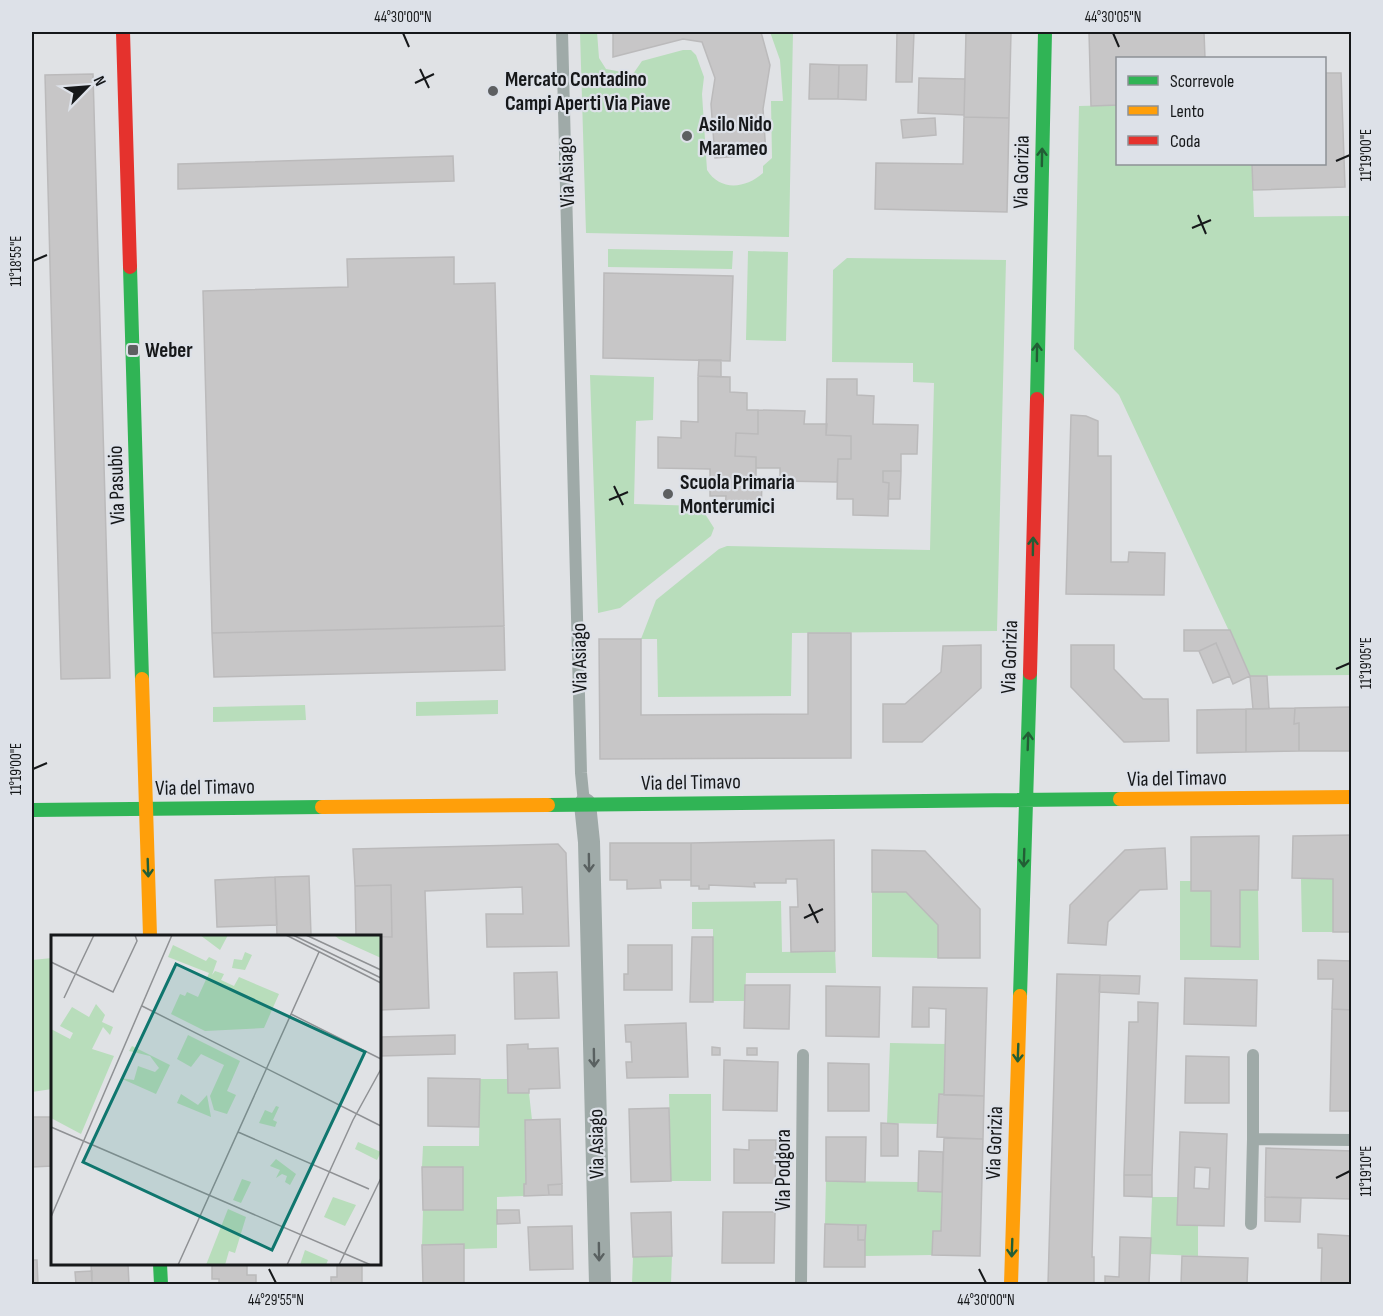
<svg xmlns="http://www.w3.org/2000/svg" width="1383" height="1316" viewBox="0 0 1383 1316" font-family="'Sofia Sans Condensed',sans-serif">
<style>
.green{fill:#b8ddbb}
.building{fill:#c7c6c7;stroke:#bbbabb;stroke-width:1.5;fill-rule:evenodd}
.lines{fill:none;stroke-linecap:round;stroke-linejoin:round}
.lane{stroke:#9faaa8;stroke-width:12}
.street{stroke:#9faaa8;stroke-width:22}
.fast{stroke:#30b455;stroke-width:14}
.slow{stroke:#ff9f0a;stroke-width:14}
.jam{stroke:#e5322d;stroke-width:14}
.oneway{stroke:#225e35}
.oneway2{stroke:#5a6161}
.ticks{fill:none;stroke:#16181a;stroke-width:2}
.poi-dot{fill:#5d5f61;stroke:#dde1e8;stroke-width:2}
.labels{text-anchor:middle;stroke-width:4.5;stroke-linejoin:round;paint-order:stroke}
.poi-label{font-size:21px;font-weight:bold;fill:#16181a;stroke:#dde1e8;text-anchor:start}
.street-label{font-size:21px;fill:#16181a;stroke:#dde1e8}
.inset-road{fill:none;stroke:#8f9194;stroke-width:1.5}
.view{fill:#0f766e;fill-opacity:0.15;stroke:#0f766e;stroke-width:3}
.inset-edge{fill:none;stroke:#16181a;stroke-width:3}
.neatline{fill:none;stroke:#16181a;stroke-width:2}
.ticks-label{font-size:15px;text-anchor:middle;fill:#16181a}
</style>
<rect width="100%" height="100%" fill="#e0e2e5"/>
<path class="green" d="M580,32H597L599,58L606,69L633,74L642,61L683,50H691L696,55L704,77L702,94L707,170C720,191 745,189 763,173V166L772,158L771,101H783L780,60L770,32H793L789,237L586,233Z
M1117,105L1118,164H1252L1254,217L1351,216V675L1250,676L1119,395L1074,349L1079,106Z
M608,249L733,251L732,269L608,267Z
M748,251L788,252L786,341L746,340Z
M847,258L1006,260L997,631L792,633L791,696L658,697L657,639H641L656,600L719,549L727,546L930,550L934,383L913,382V363L832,362L833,270Z
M590,375L654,377L653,420L636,421L634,504L700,506L714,528L711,536L620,608L598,613Z
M498,700V714L416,716V702Z
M305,705L306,720L213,722V707Z
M1301,879H1333V932H1302Z
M1180,881H1191V890L1211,891L1212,946L1240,947V890H1258L1259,960H1180Z
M872,892H906L938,925V958L872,957Z
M781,901L782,952L835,951L836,973H746L745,1001H713V929H692V902Z
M52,958V1089L32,1092V960Z
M890,1043L945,1044L944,1095H939L938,1124L887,1123Z
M480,1079H508L509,1093H529L532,1120L525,1121L526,1184H524V1196L497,1197V1248L464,1249L463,1244L422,1245L423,1210L463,1209V1167H422L423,1146H479Z
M669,1094H711V1181H671Z
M826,1181L918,1182V1191L942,1192L941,1231H933L932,1255L865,1256V1225L825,1224Z
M1152,1197H1178L1177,1225H1198V1256L1150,1254Z
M672,1256L671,1284H632L633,1257Z"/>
<path class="building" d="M613,32H761L770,65L763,109L766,154L715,158L711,104L715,78L702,42L683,39L613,57Z
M897,32H914L912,82H896Z
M966,32H1011L1009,118L964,117Z
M1089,32H1204L1205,58H1118V105L1091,106Z
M810,64L839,65L838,99H809Z
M839,65H867L866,100L838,99Z
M1324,73H1341L1345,187L1253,190L1252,164H1324Z
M93,74L110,678L61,679L45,75Z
M919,78L965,79L964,115L918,113Z
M964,117L1009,118L1007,212L875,209L876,163L963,164Z
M935,118L936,135L903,138L901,120Z
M453,156L454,181L178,189V164Z
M454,257V284L495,283L504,626L212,633L203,291L348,287L347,259Z
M604,273L733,276L730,361L603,358Z
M699,360H721V377L698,376Z
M698,376L730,377V392L747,393V410H758V434L736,433L735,456L756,457V483H762L761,511L725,510L726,496H710V469L658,468V437L681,438V421L698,422Z
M827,379H857V395L874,396L873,424L918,425L917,454H901V471H883V482L889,483L888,516L853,515V499H837L838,459H851V436L826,435Z
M758,410L805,411L804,424H827L826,435L851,436V459H838L837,482L780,481V468H756V457L735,456L736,433L758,434Z
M1071,415L1086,416L1098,421V456H1111V562H1128L1129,552L1165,553L1164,595L1066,594Z
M883,471H901L900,499H888L889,483L883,482Z
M504,626L505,670L214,677L212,633Z
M1184,630H1230L1250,676L1233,684L1216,643L1199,651H1184Z
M808,633H851V758L600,759L599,639H641V715L808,714Z
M1216,643L1230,676L1213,683L1199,651Z
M981,645V688L922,742H883V704H905L941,672L943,646Z
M1071,645H1114V669L1143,699H1168L1169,741L1124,742L1071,687Z
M1250,676H1267L1269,709H1253Z
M1352,707V751H1299V723L1294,724L1295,708Z
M1295,708L1294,724L1299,723V751L1246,752V709Z
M1246,709V752L1197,753V710Z
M1352,835V932H1333V879L1292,878L1293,836Z
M1259,836L1258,890H1240V947L1211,946V891H1191V837Z
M834,840L835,951L791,952L790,907H798L797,879H786V883H754L755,887L709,885V889H699V886H691V843Z
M610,843H691V880H660L661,888L627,889V880H610Z
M558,844L566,853L569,946L487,947L486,914H523L522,887L425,891L429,1008L380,1010V937H392L391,885L355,886L353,849Z
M1165,848L1167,889L1140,890L1108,922L1106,945L1068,943L1070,905L1125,850Z
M872,850L925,851L980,909V958H938V925L906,892H872Z
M309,876L311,935L277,936L275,877Z
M275,877L277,925L217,927L215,880Z
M391,885L392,937L356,936L355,886Z
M692,937H713V1002H690Z
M628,945H672V990H624V974H628Z
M1318,960L1352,961V1010L1332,1009L1333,979H1318Z
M557,972L559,1018L515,1019L514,973Z
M1057,974L1100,975L1092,1257H1094V1284H1048Z
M1100,975L1140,976L1139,994L1099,992Z
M1185,978L1257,980L1256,1026L1184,1024Z
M745,985H790L789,1029L744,1028Z
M826,986L880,987L879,1037L826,1036Z
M913,987L987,988L984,1096L944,1095L946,1009L929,1008V1027H912Z
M1138,1002L1158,1003L1152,1175H1124L1129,1022H1138Z
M1332,1009L1352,1010V1111H1330Z
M686,1023L688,1077L627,1078L626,1062H632L631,1042H626L625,1025Z
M455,1035V1054L380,1056V1037Z
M528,1044V1049L558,1048L560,1088L529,1089V1093H508L507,1045Z
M712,1047L720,1048V1055H712Z
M747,1048H757V1055H747Z
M1186,1056L1229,1057V1103H1185Z
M724,1060L778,1062L777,1111L723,1110Z
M828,1063L869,1064V1111H828Z
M428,1078L480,1079L479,1127L428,1126Z
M939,1094L984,1096L983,1139L937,1137Z
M669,1108L671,1181L631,1182L629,1109Z
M32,1117H52V1166L32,1167Z
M560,1119L562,1184L548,1185L549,1195L524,1196V1184H526L525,1120Z
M881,1123L898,1124V1156H881Z
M1180,1132L1227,1134L1224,1226L1177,1225ZM1195,1167L1210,1168L1209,1189L1194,1188Z
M826,1137H866L865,1182L826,1181Z
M944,1138L983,1139L980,1256L932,1255L933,1231H941Z
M749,1140H776L775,1183H734V1149L749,1150Z
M1266,1148L1352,1151V1199L1265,1197Z
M919,1151L943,1152L942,1192L918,1191Z
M422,1167H463V1210H423Z
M1124,1175H1152V1197L1124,1196Z
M562,1184V1195H549L548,1185Z
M1265,1197L1301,1198L1300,1222L1265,1221Z
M497,1210H519L520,1223L497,1224Z
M671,1212L672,1256L633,1257L631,1213Z
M723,1212H775L774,1263H722Z
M825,1224L858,1225V1240H865V1267H824Z
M858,1225H866L865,1240H858Z
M572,1226L573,1269L530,1270L528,1227Z
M1318,1234L1352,1236V1284H1321L1322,1248H1318Z
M1120,1237L1151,1238L1149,1284H1105V1276L1119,1277Z
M464,1244V1284H423L422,1245Z
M1182,1256L1248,1258L1247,1284H1181Z
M32,1260H37L38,1284H32Z
M91,1264H128L129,1284H92Z
M212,1264H247V1275H256V1284H219V1279H212Z
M337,1264H362V1284H331V1277H337Z
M92,1271V1284H76L75,1272Z
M709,1283H746V1284H709Z"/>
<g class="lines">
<path class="lane" d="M562,32L581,773L584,803
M1253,1055V1139
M1251,1224L1253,1139L1352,1140
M801,1284L803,1055"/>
<path class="street" d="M585,804L589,842L600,1284"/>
<path class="fast" d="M130,267L142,679
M1037,399L1045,32
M548,805L1120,799
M32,810L322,807
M1020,996L1030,673
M160,1264L161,1284"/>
<path class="slow" d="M142,679L150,936
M1120,799L1352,797
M322,807L548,805
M1011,1284L1020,996"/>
<path class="jam" d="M123,32L130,267
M1030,673L1037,399"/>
</g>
<defs><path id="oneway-shaft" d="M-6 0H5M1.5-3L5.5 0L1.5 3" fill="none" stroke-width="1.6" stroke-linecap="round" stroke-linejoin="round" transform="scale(1.5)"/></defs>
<g class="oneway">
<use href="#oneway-shaft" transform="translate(1042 157) rotate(-89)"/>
<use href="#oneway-shaft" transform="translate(1037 352) rotate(-89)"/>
<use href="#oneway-shaft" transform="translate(1033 546) rotate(-89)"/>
<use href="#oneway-shaft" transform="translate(1028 741) rotate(-88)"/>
<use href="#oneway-shaft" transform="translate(1024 858) rotate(92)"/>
<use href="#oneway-shaft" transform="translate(148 868) rotate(88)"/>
<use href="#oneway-shaft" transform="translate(1018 1053) rotate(92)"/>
<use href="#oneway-shaft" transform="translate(1012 1248) rotate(92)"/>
</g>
<g class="oneway2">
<use href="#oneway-shaft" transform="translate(589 863) rotate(89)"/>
<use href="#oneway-shaft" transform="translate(594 1058) rotate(89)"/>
<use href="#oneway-shaft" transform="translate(599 1252) rotate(89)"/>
</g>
<path class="ticks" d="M403,33L409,47M1113,33L1119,47M420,69L429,88M415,83L434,74M1336,161L1350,155M1198,215L1206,234M1192,228L1211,220M33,261L47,255M614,486L623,505M609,500L628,492M1336,669L1350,663M33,769L47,763M809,904L818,923M804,918L823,909M1336,1178L1350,1171M269,1269L276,1283M979,1269L986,1283"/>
<g class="poi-dot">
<circle cx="493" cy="91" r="6"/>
<circle cx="687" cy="136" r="6"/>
<rect x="127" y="344" width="12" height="12" rx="3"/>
<circle cx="668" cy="494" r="6"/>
</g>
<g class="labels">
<g class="poi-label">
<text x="505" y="86">Mercato Contadino<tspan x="505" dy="24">Campi Aperti Via Piave</tspan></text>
<text x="699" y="131">Asilo Nido<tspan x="699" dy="24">Marameo</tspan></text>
<text x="145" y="357">Weber</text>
<text x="680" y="489">Scuola Primaria<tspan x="680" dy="24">Monterumici</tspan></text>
</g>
<g class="street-label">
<text transform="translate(566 172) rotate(-92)" y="7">Via Asiago</text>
<text transform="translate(1021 172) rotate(-89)" y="7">Via Gorizia</text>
<text transform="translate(116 485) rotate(-92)" y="7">Via Pasubio</text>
<text transform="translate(1009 657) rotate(-88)" y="7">Via Gorizia</text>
<text transform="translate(579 658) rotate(-91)" y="7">Via Asiago</text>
<text transform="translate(1177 778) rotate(-1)" y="7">Via del Timavo</text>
<text transform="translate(691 782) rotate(-1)" y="7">Via del Timavo</text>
<text transform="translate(205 787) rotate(-1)" y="7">Via del Timavo</text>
<text transform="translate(994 1143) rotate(-88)" y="7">Via Gorizia</text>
<text transform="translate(596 1144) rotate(-91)" y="7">Via Asiago</text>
<text transform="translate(783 1170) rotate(-90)" y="7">Via Podgora</text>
</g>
</g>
<g transform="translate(51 935)">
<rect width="330" height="330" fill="#e0e2e5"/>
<path d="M149,0H177L169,15ZM283,0H330V23L288,4ZM122,10L155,26L158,22L166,26L161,40L164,36L173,39L170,45L183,51L188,42L228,59L213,93L154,96L120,79L129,59L134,61L136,57L147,62L158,38L117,22ZM194,17L201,20L194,35L181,33L183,24L191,25ZM45,69L54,80L51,87L62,92L59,100L52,92L41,114L63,121L30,199L0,183V94L19,104L22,98L9,91L21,72L38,82ZM137,100L189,126L176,156L185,160L176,179L163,175L159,161L173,130L150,119L140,132L126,124ZM81,111L119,130L105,159L69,143L83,145L87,131L104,137L108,133L99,121L78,116ZM130,159L147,170L156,160L160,182L126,168ZM225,171L228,172L222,185L226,187L224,192L208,188L214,175L221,178ZM307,207L330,217L326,225L304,214ZM225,224L245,239L239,250L234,247L236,241L231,239L225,243L229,235L219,231ZM191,244L200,247L190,268L182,265ZM282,262L305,270L294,291L273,282ZM177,274L195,282L184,318L178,316L174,330H155ZM254,315L277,325L275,330H249Z" fill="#b8ddbb"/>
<path class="inset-road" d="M235,0L330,48M242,0L330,43M255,0L330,35M0,27L62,57L86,6L84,0M13,63L43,0M91,71L330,191M240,79L330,124M0,192L320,330M187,197L318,254M0,282L121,0M127,330L268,17M236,330L302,185L330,134M288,330L330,243"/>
<path class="view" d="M125,29L314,117L221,315L32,227Z"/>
<rect width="330" height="330" class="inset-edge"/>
</g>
<rect width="1383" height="1316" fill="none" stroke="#dde1e8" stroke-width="66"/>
<rect x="1116" y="57" width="210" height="108" fill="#dde1e8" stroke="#8d9196" stroke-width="1.5"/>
<rect x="1128" y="76" width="30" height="9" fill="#30b455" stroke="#8d9196" stroke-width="1.5"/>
<text x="1170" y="87" font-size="18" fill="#16181a">Scorrevole</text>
<rect x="1128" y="106" width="30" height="9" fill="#ff9f0a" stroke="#8d9196" stroke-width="1.5"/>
<text x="1170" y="117" font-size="18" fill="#16181a">Lento</text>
<rect x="1128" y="136" width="30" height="9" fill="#e5322d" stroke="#8d9196" stroke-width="1.5"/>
<text x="1170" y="147" font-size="18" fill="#16181a">Coda</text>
<g transform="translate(87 87) rotate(65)" stroke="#dde1e8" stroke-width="4.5" paint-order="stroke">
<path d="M0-4.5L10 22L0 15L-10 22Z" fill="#16181a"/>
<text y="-9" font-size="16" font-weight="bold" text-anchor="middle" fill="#16181a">N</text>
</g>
<rect x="33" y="33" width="1317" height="1250" class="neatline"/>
<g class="ticks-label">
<text x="403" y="22">44°30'00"N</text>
<text x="1113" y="22">44°30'05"N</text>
<text transform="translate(1366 155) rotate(-90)" y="5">11°19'00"E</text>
<text transform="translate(16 261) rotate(-90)" y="5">11°18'55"E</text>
<text transform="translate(1366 663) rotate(-90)" y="5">11°19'05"E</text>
<text transform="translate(16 769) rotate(-90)" y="5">11°19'00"E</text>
<text transform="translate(1366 1171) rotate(-90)" y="5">11°19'10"E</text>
<text x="276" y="1305">44°29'55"N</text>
<text x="986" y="1305">44°30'00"N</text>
</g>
</svg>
